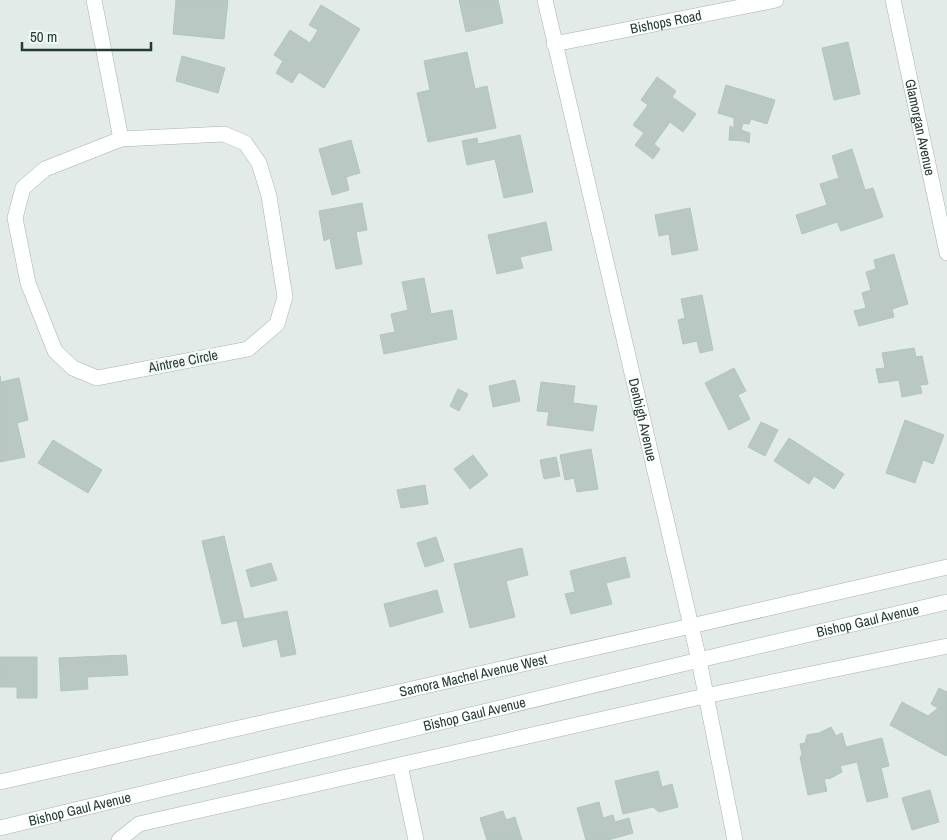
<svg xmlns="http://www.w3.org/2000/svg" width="947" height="840" viewBox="0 0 947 840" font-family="'Archivo Narrow',sans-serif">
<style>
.building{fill:#bac8c4;stroke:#b4c4bf}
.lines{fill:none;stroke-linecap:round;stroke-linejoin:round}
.minor-casing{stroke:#a5b3af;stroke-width:16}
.secondary-casing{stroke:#a1b6b0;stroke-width:16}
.minor{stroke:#fff;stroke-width:15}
.secondary{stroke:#fff;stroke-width:15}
.labels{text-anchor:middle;stroke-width:5;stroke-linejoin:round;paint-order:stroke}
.street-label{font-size:14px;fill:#233b36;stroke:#f2f8f5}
</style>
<rect width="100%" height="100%" fill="#e2ebe8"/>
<path class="building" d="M176,0H228L224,39L173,34Z
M459,0H498L503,23L466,32Z
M321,5L360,29L324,88L299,72L292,83L276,73L283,61L274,55L290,30L310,43L318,30L309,25Z
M848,42L860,94L834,100L822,48Z
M467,52L475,89L487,86L496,128L428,142L417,93L430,90L424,61Z
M182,56L225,68L218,93L176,81Z
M657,77L676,91L672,97L696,114L683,132L670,122L654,144L660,149L653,159L635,145L644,133L633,125L648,105L641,100Z
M726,85L775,100L767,124L751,119L749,124L743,123L741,130L750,133L749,143L744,141L729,140L730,126L734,128V118L718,113Z
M520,135L533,192L504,198L495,159L467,165L462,141L477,138L478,144Z
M351,140L360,173L346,177L349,190L332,195L319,149Z
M852,149L865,190L873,188L883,217L841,231L837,222L802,234L796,215L827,205L820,184L839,178L832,156Z
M362,203L367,230L356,232L362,264L336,269L330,238L324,241L319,211Z
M690,208L698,250L672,255L669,234L659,236L655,215Z
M546,222L552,250L520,257L523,268L497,274L488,235Z
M894,254L908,304L892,309L894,317L859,326L854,311L866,308L862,293L871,290L866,272L876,269L874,260Z
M424,278L431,314L452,310L457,339L384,354L380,335L395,332L391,314L408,310L402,282Z
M702,295L713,350L700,353L697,341L683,344L678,320L685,318L681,299Z
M914,348L916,357L922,356L928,384L920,385L922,393L902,397L899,380L879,383L876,369L885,368L882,353Z
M734,368L746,391L738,395L750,419L729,430L705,383Z
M0,376L1,382L19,378L28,420L17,423L25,457L0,462Z
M515,380L520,401L493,407L489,386Z
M541,382L575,386L573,403L597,406L593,431L547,425L549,412L537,411Z
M458,389L468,394L459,411L450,406Z
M905,420L944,435L933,464L923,460L915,483L886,473Z
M761,422L778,430L765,456L748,447Z
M789,438L844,474L834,489L814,476L809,484L774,461Z
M53,440L102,470L88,493L38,463Z
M591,449L598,489L577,492L574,478L565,480L560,455Z
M473,455L488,475L470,489L454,469Z
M556,457L560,476L544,479L540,460Z
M425,485L428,504L401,508L397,490Z
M224,536L244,619L222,624L202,541Z
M436,537L444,561L425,567L417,543Z
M522,548L528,575L506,581L515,617L470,628L454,564Z
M625,557L630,577L606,583L612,604L571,614L565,594L575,592L570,571Z
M271,563L277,580L251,587L246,570Z
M437,590L443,612L390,627L384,604Z
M287,611L296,654L281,657L277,639L243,647L237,621L244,619Z
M126,655L128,675L87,677L88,689L61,691L59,658Z
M0,657H37V698H17V687H0Z
M939,688L947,692V754L946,756L890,725L902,702L928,716L938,708L931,704Z
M831,727L836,736L842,733L846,747L882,738L889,766L881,768L888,797L867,802L857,762L840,766L842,772L831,778L824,779L827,791L808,795L800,757L802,755L800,744L805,743L807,735L819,733Z
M658,771L662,787L672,784L678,807L659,812L653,807L623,814L615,781Z
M930,790L939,822L912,830L902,798Z
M599,802L603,818L613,815L615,822L629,818L633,833L608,840H586L577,808Z
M503,811L506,820L515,817L522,840H487L480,818Z"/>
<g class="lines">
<g class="minor-casing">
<g id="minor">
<path d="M94,0L121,139"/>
<path id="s1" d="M545,0L699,660L735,840"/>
<path id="s2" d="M893,0L947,253"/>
<path id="s3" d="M554,44L776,0"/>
<path d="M224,134L245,143L259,163L269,196L285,297L277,324L248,349L97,378L73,368L55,351L28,283L15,218L23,188L45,169L121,139Z"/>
<path d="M400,765L416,840"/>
<path id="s4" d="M0,782L691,626L947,567"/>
<path d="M119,840L139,824L705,696L947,646"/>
</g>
</g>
<g class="secondary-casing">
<g id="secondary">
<path id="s5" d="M0,828L699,660L947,602"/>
</g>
</g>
<use href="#minor" class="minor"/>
<use href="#secondary" class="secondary"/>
</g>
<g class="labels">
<g class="street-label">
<text dy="5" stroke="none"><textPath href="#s3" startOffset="114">Bishops Road</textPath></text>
<text dy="5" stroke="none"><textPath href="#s2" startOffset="130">Glamorgan Avenue</textPath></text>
<text transform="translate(183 361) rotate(-11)" y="5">Aintree Circle</text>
<text dy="5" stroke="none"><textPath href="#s1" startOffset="431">Denbigh Avenue</textPath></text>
<text dy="5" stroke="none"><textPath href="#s5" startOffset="892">Bishop Gaul Avenue</textPath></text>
<text dy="5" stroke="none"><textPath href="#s4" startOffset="485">Samora Machel Avenue West</textPath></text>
<text dy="5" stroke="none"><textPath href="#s5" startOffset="488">Bishop Gaul Avenue</textPath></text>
<text dy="5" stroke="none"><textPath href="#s5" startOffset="82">Bishop Gaul Avenue</textPath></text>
</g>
</g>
<path d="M22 42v8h129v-8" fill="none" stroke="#233b36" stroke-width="2.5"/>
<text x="30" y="42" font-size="15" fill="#233b36" stroke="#f2f8f5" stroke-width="4" paint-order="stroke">50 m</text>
</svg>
